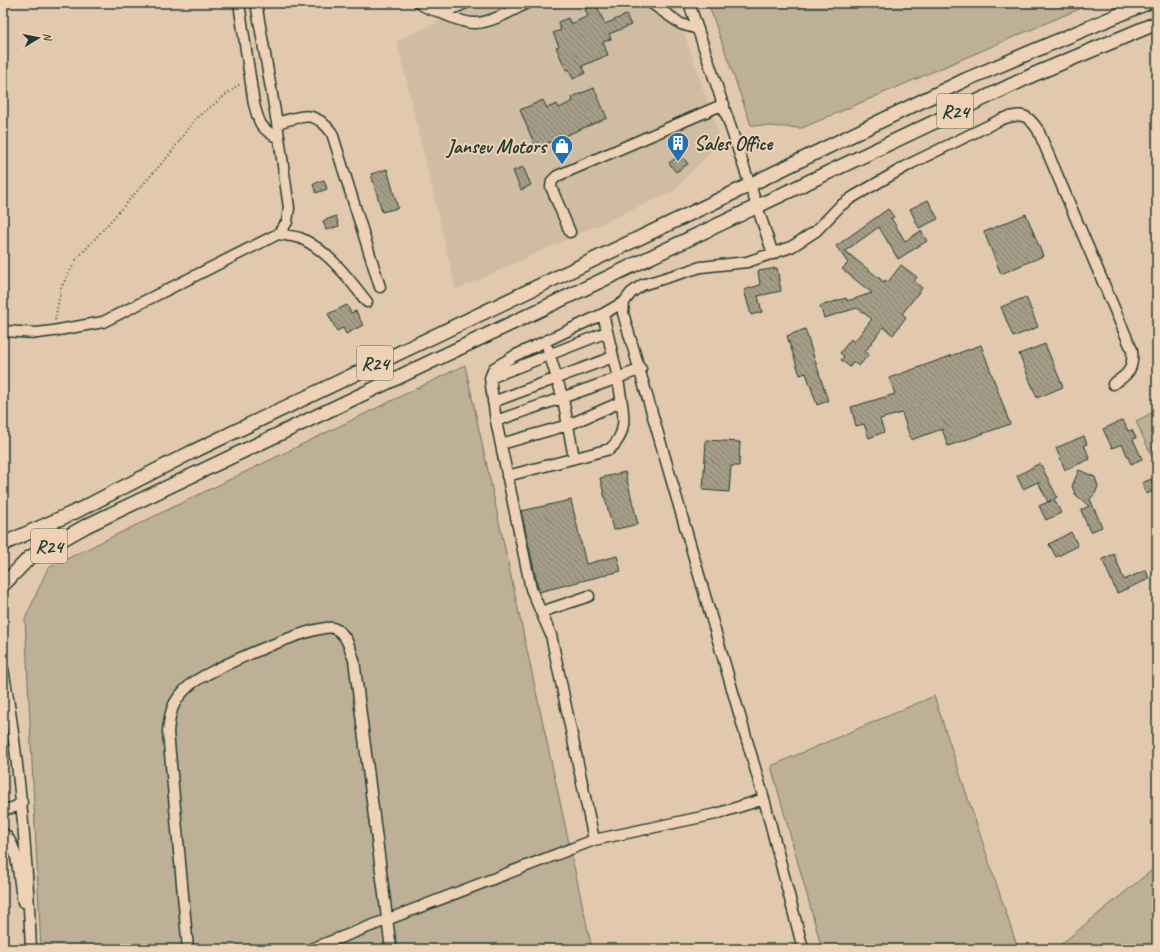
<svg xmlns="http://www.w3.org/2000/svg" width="1160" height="952" viewBox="0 0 1160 952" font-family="Caveat,sans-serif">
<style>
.built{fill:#d0bca2}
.grass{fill:#beaf97;stroke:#6e7666}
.building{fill:url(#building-back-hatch);stroke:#1f3d34}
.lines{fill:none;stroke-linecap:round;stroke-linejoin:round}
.minor-casing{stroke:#1f3d34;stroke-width:13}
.major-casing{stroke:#1f3d34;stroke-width:16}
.path{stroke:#1f3d34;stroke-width:2;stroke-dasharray:1 3;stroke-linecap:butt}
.minor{stroke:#efd2b5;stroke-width:10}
.major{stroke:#efd2b5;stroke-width:13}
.labels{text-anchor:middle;stroke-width:4;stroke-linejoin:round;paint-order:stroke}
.shield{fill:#efd2b5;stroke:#5d6a5b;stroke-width:1}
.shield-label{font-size:19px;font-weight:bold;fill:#1f3d34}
.poi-label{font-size:20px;font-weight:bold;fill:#1f3d34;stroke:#efd2b5;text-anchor:start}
</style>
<defs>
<pattern id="building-back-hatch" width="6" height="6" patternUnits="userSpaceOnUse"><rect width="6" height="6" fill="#a59d88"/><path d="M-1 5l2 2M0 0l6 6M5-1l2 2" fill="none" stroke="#868170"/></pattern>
</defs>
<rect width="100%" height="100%" fill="#e2c9ad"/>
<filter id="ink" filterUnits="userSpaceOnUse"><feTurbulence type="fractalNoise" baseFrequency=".025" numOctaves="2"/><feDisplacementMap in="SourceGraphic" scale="8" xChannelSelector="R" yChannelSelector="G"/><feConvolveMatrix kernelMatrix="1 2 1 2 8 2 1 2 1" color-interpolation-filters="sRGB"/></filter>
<g filter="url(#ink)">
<path class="built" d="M479,3H674L721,141L673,191L456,290L397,41Z"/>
<path class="grass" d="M708,3H1093L802,128L751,125Z
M465,365L592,949H41L25,619L48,568Z
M1157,410V468L1136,421Z
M934,696L1018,949H822L771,766Z
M1157,866V949H1055Z"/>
<path class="building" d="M596,4L605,24L626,15L631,25L609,34L611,39L603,42L608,55L582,66L585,73L573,79L569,69L566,70L556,47L559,46L553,33L561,30L558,22L568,18L571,24L588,16L585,9Z
M594,88L607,118L536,148L520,110L543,100L547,108L557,104L559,108L573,101L572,97Z
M681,154L688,164L676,172L669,163Z
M523,167L531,185L521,190L513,171Z
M387,169L398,208L382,212L371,174Z
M324,180L327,189L316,193L313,184Z
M928,200L938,219L919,228L910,209Z
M888,209L894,217L891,218L905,241L921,231L927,241L898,259L879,227L845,251L884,282L885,280L888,282L901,265L917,277L914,281L922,288L902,314L906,317L893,335L883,327L865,352L869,354L859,366L853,362L850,367L841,360L844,356L840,353L851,339L854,342L872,319L857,308L824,318L820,306L846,298L847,301L872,293L842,269L848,263L836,246Z
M1026,214L1043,256L1001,274L984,232Z
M336,216L339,226L326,230L323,221Z
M777,268L781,291L758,296L762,312L751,315L744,290L760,285L758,271Z
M1026,297L1038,327L1013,337L1001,307Z
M347,305L351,313L356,311L363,325L346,334L343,328L337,331L328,314Z
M805,329L828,401L817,405L806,373L800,375L787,336Z
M1045,344L1063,387L1037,398L1019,354Z
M981,345L1010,424L948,446L942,429L911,440L902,413L880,419L884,432L869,438L864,424L856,426L851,407L895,394L889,378Z
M1123,420L1128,431L1132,430L1136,438L1133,439L1142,459L1131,464L1122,444L1112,448L1103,429Z
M1084,436L1087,444L1084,445L1090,459L1065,470L1056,448Z
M706,440L740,442L739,466H731L729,492L703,490Z
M1040,463L1057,497L1054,499L1061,513L1046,520L1039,506L1052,500L1048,502L1038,482L1023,489L1017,476Z
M1079,470L1095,477L1098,486L1095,494L1090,499L1102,527L1090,532L1081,510L1089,506L1075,494L1072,486Z
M625,472L638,524L613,530L600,478Z
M1151,479L1156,490L1146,494L1142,483Z
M571,500L586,564L617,556L621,571L539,592L521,511Z
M1071,532L1078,546L1056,557L1049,544Z
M1114,554L1124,580L1146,570L1149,579L1117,593L1102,559Z"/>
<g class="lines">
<g class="minor-casing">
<path id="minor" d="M239,3L254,104C259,123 260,128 278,138
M419,3C438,16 447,12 466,3
M651,3L681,24L698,29
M689,3L773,254
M441,13C452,17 463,23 474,23C489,24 514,10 527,3
M277,123C303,116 314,109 332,133L380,287
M570,232L551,187L552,181L557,176L724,104
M278,234C285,235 293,236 300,238C328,250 349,279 367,302
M3,331L37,333L53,331L103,322L278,234L287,222L289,208L277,123L256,3
M548,349L563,399L574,458
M490,378L607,332
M493,402L613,357
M496,421L618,378L603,314L624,302
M501,444L568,425L621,402
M507,476L610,449C632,430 621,405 618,378L641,369
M541,612L589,596
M3,669C20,762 27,855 31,949
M3,810L15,807L22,802
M3,833C20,845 18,883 23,902
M594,840L551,635L531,589L496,421L490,378L494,368L514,356L603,314
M188,949L168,732C170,710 173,700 190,685C205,671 316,623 333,628C346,632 350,648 354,660L391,949
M311,949L594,840L716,814L764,799
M803,949L764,799L623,313L624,302L631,293L642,285L701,267L747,262L791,247L816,231L840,206L853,197L912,163L1002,119C1021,113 1027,113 1038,130L1132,350C1134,369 1128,375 1113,384"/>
</g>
<g class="major-casing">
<path id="major" d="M3,544L77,511L190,453L729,195L965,80L1147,3
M5,583L29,558L86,526L1035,74L1157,23"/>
</g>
<path class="path" d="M55,320L61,288L76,260L170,154L195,119L241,83"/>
<use href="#minor" class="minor"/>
<use href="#major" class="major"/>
</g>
</g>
<defs>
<g id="building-pin" transform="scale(1.15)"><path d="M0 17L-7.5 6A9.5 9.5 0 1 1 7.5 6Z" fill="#1f6fb2" stroke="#efd2b5"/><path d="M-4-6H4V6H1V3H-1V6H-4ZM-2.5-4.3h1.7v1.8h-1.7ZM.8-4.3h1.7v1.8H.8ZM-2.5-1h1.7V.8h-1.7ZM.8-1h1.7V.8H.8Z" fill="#fff"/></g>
<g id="shop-pin" transform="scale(1.15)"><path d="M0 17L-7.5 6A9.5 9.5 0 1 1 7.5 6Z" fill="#1f6fb2" stroke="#efd2b5"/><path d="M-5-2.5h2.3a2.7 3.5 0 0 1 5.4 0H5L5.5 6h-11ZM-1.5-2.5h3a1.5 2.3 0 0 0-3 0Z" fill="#fff"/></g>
</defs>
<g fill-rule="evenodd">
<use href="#building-pin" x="678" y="143"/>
<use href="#shop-pin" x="562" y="146"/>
</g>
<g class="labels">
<g class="shield">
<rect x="937" y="94" width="36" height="34" rx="3"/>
<rect x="357" y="346" width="36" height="34" rx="3"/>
<rect x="31" y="529" width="36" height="34" rx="3"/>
</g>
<g class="shield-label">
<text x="955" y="118">R24</text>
<text x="375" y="370">R24</text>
<text x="49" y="553">R24</text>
</g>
<g class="poi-label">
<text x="694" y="150">Sales Office</text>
<text x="546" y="153" text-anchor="end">Jansev Motors</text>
</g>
</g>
<rect width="1160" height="952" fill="none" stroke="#efd2b5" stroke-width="16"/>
<rect x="8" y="8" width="1144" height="936" fill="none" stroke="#1f3d34" stroke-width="1.5" filter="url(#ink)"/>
<g transform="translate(38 38) rotate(80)" stroke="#efd2b5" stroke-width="3" paint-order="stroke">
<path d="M0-3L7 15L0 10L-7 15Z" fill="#1f3d34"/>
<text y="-6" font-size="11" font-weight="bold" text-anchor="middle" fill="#1f3d34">N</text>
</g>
</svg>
